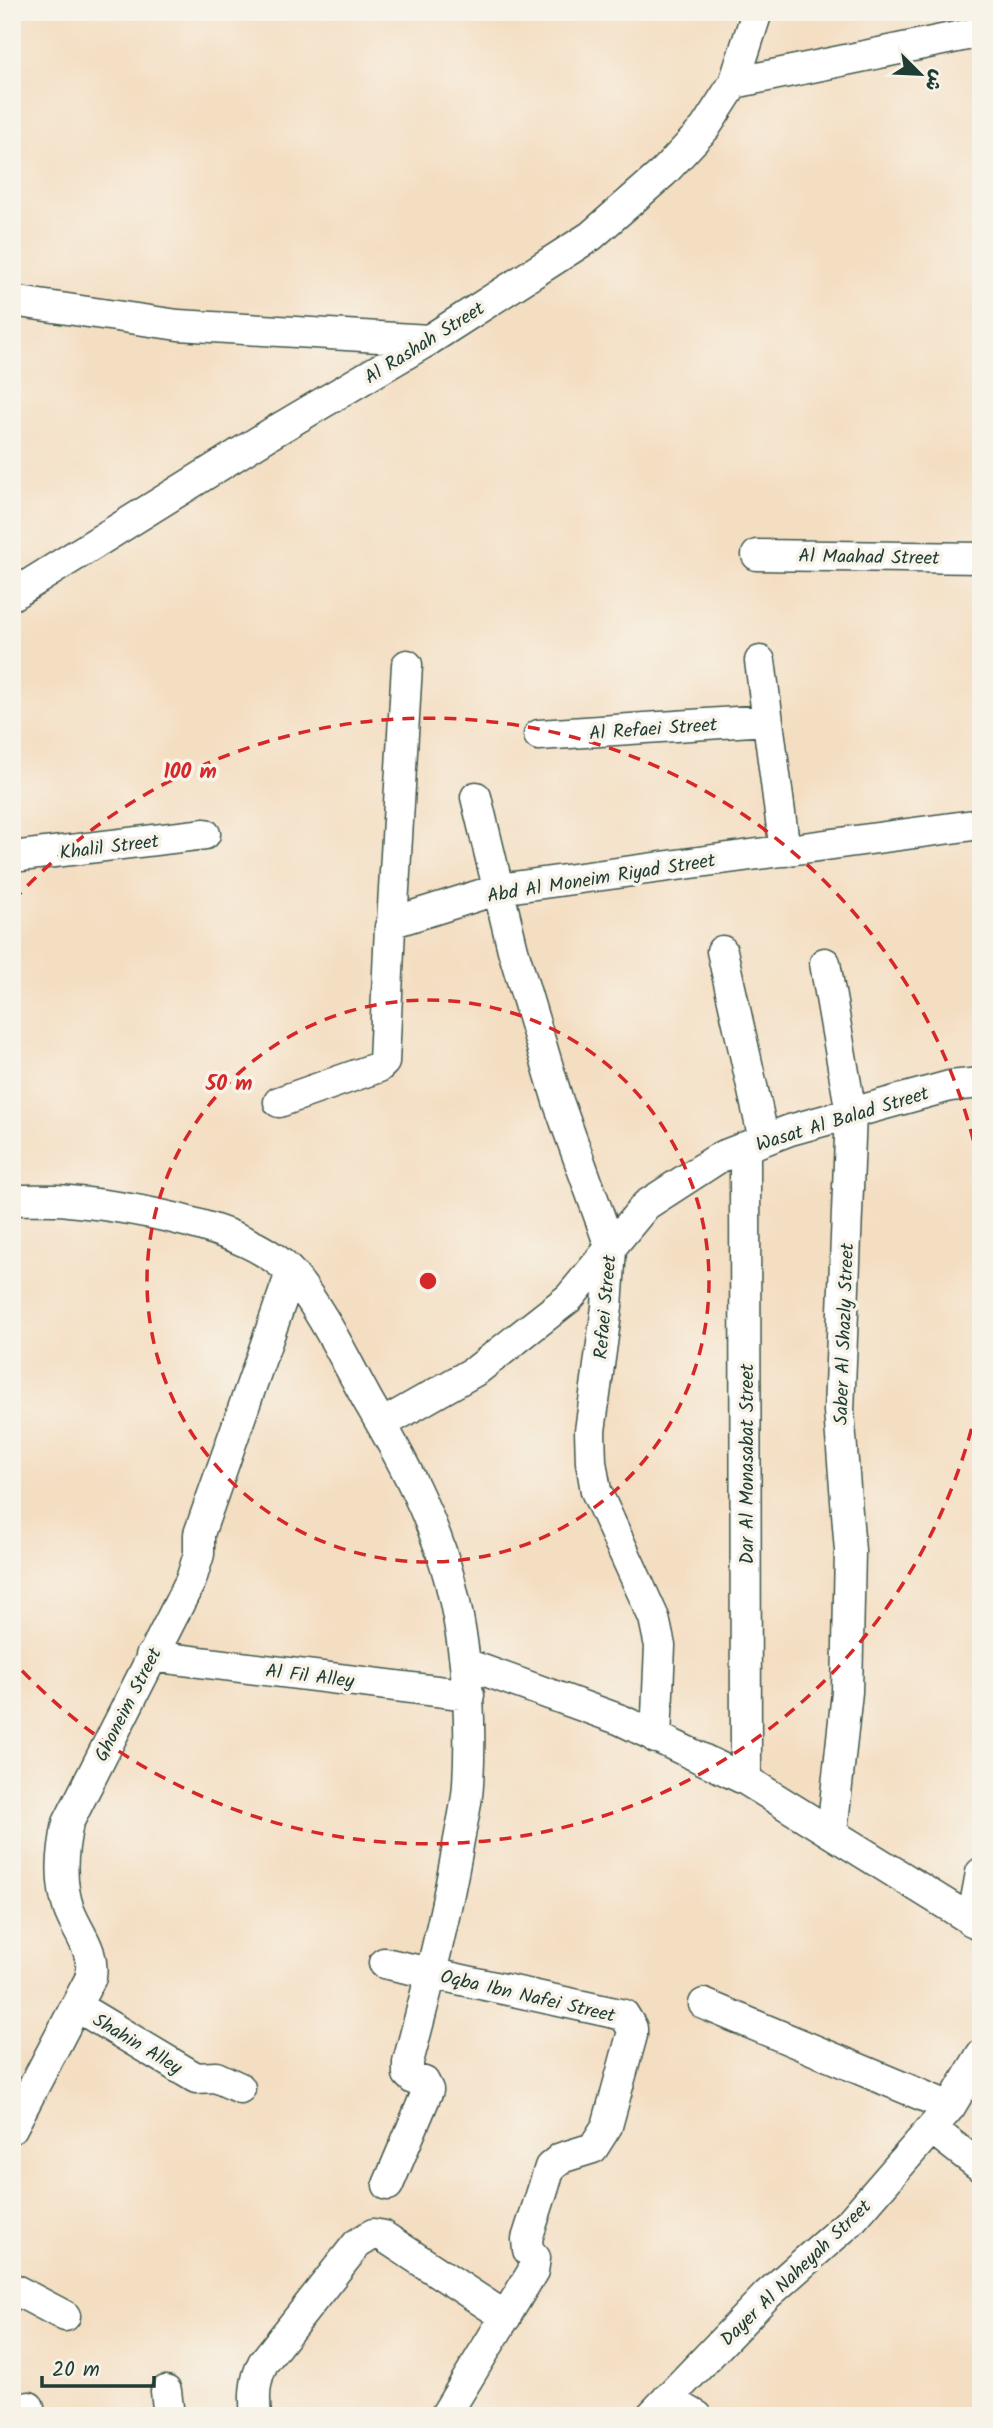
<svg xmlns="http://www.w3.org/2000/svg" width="993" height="2428" viewBox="0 0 993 2428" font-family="Kalam,'Playpen Sans Arabic',sans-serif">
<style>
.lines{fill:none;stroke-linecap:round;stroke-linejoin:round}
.minor-casing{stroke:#3f5549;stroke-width:33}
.minor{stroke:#fff;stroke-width:30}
.ring{fill:none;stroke:#d62828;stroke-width:3.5;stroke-dasharray:12 9}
.labels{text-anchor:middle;stroke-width:7;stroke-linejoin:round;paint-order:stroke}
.street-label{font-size:19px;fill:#1f3d34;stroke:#f7f3e8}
.centre{fill:#d62828;stroke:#f7f3e8;stroke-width:3.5}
.ring-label{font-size:21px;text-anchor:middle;font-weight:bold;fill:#d62828;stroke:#f7f3e8;stroke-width:7;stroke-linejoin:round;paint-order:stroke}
</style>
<rect width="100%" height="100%" fill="#f7f3e8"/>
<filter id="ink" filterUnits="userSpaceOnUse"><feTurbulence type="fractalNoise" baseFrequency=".0143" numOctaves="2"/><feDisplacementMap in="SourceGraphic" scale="14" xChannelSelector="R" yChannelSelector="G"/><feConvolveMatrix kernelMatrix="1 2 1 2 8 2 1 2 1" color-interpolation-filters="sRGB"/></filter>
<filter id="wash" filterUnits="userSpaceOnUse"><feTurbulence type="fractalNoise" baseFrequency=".00686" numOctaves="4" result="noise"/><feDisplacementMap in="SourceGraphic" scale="28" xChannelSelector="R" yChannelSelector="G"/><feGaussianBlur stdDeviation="1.57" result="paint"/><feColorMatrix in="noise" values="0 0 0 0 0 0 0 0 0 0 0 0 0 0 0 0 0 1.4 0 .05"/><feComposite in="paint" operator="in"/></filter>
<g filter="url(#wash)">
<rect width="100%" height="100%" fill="#f4dec2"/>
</g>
<g filter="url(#ink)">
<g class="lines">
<g class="minor-casing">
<path id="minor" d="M734,83L981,32
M12,301L178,325L429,340
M757,555L981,558
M12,595L275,431L429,340L591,236L664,172L705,128L734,83L757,12
M760,661L785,851
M539,735L767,720
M476,797L513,950L558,1101L611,1249L607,1307L590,1431L591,1462L596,1491L654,1618L660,1646L656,1738
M12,857L205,834
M392,924L407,665
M722,951L764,1140
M825,963L851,1113L839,1411L850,1551L847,1692L832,1832
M279,1102L379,1067L384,1062L390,927L397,921L499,889L981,824
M745,1147L746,1780
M12,1200C31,1200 51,1199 69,1201C131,1207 250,1226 292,1274C322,1310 345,1360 368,1401C401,1457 433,1517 450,1581C467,1648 472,1716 468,1784C467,1807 460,1830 457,1852C444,1923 427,1992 408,2062V2074L413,2079L424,2082L428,2090L388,2185
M382,1424L477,1370L569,1298L646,1205L720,1157L790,1130L950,1086L981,1083
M151,1656L469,1695
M466,1664L621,1720L746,1780L981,1926
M972,1921L981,1873
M384,1963L624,2015L632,2028V2035L607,2126L593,2148L561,2158L550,2167L527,2239L528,2250L535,2258L533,2271L445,2416
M704,2004L950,2107
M76,2006L196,2078L216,2077L240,2088
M12,2128L91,1977C95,1950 78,1934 69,1910C59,1881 62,1852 68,1823L191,1580L199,1554V1534L291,1273
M932,2129L981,2167
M12,2288L65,2316
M166,2391L169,2416
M667,2399L697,2416
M24,2416L29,2407
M256,2416C254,2397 254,2381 263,2363L357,2244L373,2234L383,2236L506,2317
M651,2416L767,2295L851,2221L950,2107L981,2055"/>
</g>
<use href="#minor" class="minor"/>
</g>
</g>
<g class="ring">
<circle cx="428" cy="1281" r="281"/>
<path d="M981 1388A563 563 0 0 1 13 1661M13 901A563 563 0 0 1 981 1174"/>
</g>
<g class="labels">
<g class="street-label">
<text transform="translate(424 342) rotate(-32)" y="7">Al Rashah Street</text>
<text transform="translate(869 556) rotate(1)" y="7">Al Maahad Street</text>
<text transform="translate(653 728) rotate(-4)" y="7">Al Refaei Street</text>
<text transform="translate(109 846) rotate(-7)" y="7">Khalil Street</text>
<text transform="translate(601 877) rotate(-9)" y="7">Abd Al Moneim Riyad Street</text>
<text transform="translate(842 1118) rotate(-17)" y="7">Wasat Al Balad Street</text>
<text transform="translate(604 1307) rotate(-85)" y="7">Refaei Street</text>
<text transform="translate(843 1334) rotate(-88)" y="7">Saber Al Shazly Street</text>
<text transform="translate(746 1464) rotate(-90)" y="7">Dar Al Monasabat Street</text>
<text transform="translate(310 1675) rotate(7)" y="7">Al Fil Alley</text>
<text transform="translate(127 1704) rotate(-63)" y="7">Ghoneim Street</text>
<text transform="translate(528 1995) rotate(13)" y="7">Oqba Ibn Nafei Street</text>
<text transform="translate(138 2043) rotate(31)" y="7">Shahin Alley</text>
<text transform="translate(795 2272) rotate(-44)" y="7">Dayer Al Naheyah Street</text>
</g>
</g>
<circle cx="428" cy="1281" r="10" class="centre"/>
<g class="ring-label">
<text x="190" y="778">100 m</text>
<text x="229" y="1090">50 m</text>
</g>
<rect width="993" height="2428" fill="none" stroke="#f7f3e8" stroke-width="42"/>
<g transform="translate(920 74) rotate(114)" stroke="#f7f3e8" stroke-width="5" paint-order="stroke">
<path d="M0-5L12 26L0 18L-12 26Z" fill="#1f3d34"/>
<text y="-10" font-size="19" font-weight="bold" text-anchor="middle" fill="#1f3d34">ش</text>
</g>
<path d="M42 2376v10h112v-10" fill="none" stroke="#1f3d34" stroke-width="3.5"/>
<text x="52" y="2376" font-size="21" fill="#1f3d34" stroke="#f7f3e8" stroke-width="5" paint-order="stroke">20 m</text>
</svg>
